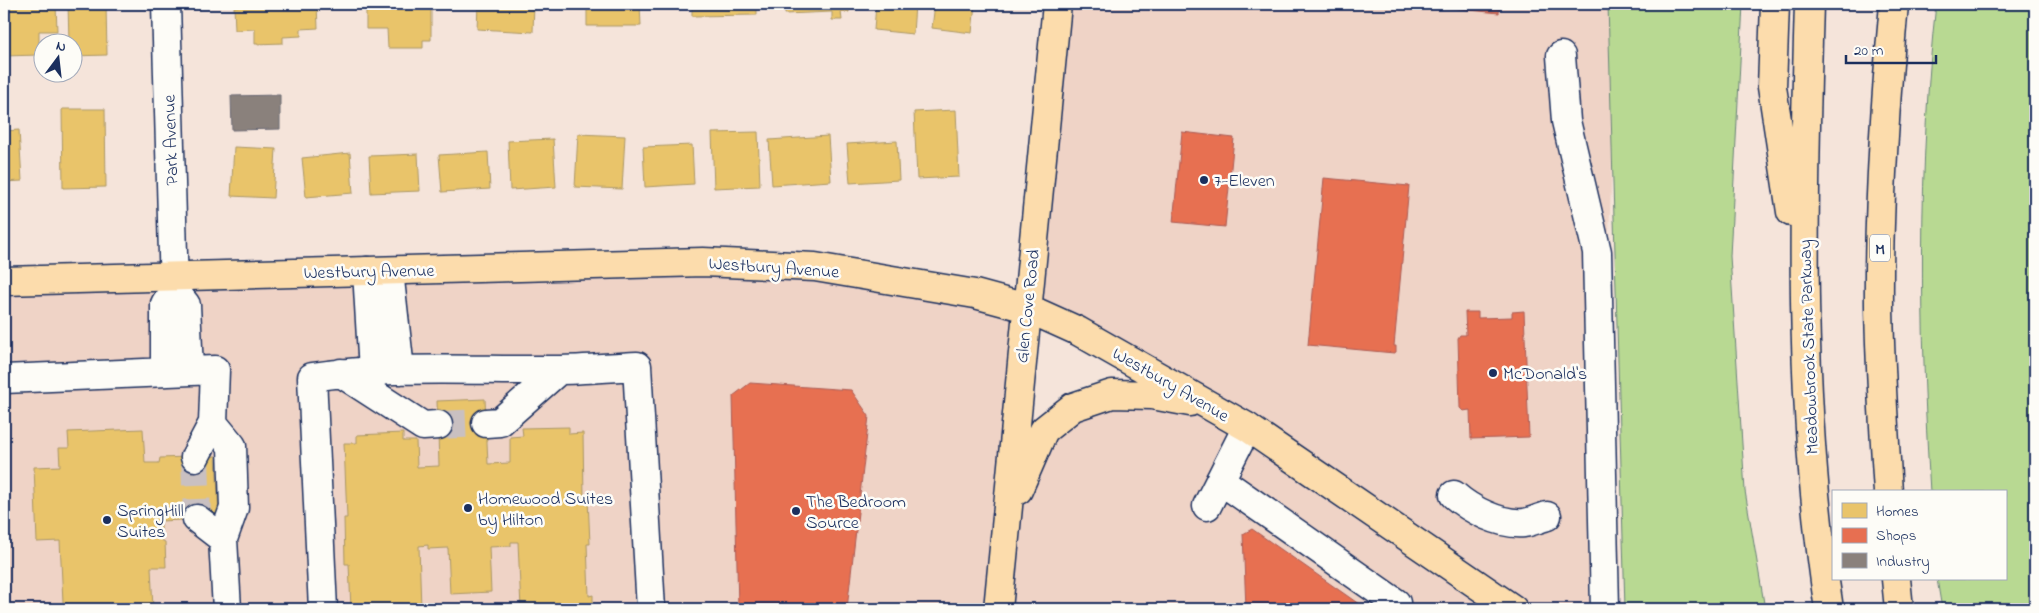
<svg xmlns="http://www.w3.org/2000/svg" width="2039" height="613" viewBox="0 0 2039 613" font-family="'Indie Flower',sans-serif">
<style>
.built{fill:#efd3c6}
.green{fill:#b8d992;stroke:#6a8478}
.homes{fill:#e9c46a;stroke:#ab9766}
.shops{fill:#e76f51;stroke:#aa5c55}
.industry{fill:#8a817c;stroke:#696873}
.lines{fill:none;stroke-linecap:round;stroke-linejoin:round}
.minor-tunnel{stroke:#c9c0c1;stroke-width:28;stroke-dasharray:28 14;stroke-linecap:butt}
.minor-casing{stroke:#1b2f5e;stroke-width:31}
.major-casing{stroke:#1b2f5e;stroke-width:31}
.highway-casing{stroke:#1b2f5e;stroke-width:31}
.minor{stroke:#fdfcf7;stroke-width:28}
.major{stroke:#fcdcac;stroke-width:28}
.highway{stroke:#fcdcac;stroke-width:28}
.poi-dot{fill:#1b2f5e;stroke:#fdfcf7;stroke-width:2}
.labels{text-anchor:middle;stroke-width:5;stroke-linejoin:round;paint-order:stroke}
.shield{fill:#fdfcf7;stroke:#5f6c8c;stroke-width:1}
.shield-label{font-size:16px;font-weight:bold;fill:#1b2f5e}
.street-label{font-size:18px;fill:#1b2f5e;stroke:#fdfcf7}
.poi-label{font-size:18px;fill:#1b2f5e;stroke:#fdfcf7;text-anchor:start}
</style>
<rect width="100%" height="100%" fill="#f5e4da"/>
<filter id="ink" filterUnits="userSpaceOnUse"><feTurbulence type="fractalNoise" baseFrequency=".02" numOctaves="2"/><feDisplacementMap in="SourceGraphic" scale="10" xChannelSelector="R" yChannelSelector="G"/><feConvolveMatrix kernelMatrix="1 2 1 2 8 2 1 2 1" color-interpolation-filters="sRGB"/></filter>
<g filter="url(#ink)">
<path class="built" d="M1056,4H1619L1608,256L1620,561L1605,609H999L1009,510L1073,407L1205,404L1026,306L997,609H4V284L671,258L1026,306Z"/>
<path class="green" d="M1608,4H1743L1730,256L1745,491L1765,609H1625Z
M1936,4H2035V609H1942L1937,579H2005V492H1930C1920,329 1918,166 1936,4Z"/>
<path class="homes" d="M4,4H56L57,31H39V55L4,56Z
M68,4H106L107,55L72,56V42H69Z
M252,4H317L318,28L301,29V36L283,37V43L255,44V29L235,30L234,7Z
M366,4H431V40H423V48H388L387,29H366Z
M478,4H534L533,32L477,29Z
M587,4H640L641,26H587Z
M692,4H757V15L692,16Z
M785,4H849V12H841L842,20H832V12L785,14Z
M876,4H915L913,34L874,30Z
M935,4H975L972,33L932,28Z
M62,109H105L106,187L63,188Z
M956,110L959,177L917,179L914,112Z
M19,130L22,181L4,182V131Z
M758,132L760,186L714,188L712,133Z
M578,134L625,136L622,189L575,187Z
M828,136L831,181L772,185L769,140Z
M553,139L556,187L510,190L508,141Z
M897,141L899,180L850,183L847,144Z
M692,145L694,184L645,187L643,147Z
M234,147L276,149L273,198L231,196Z
M488,152L490,189L442,192L439,155Z
M350,153L353,193L306,197L302,158Z
M418,154L420,191L371,193L369,156Z
M485,399L488,464L510,463V437L523,436L522,428L569,427V434L583,433L584,498H588L590,544H587L589,596L593,595V609H521L518,542H511V546L489,547L491,592L450,594L448,548L428,549V545L419,546L421,609H351L349,564H345L344,518H347L344,443H357V435L403,433V441H416L417,467L439,466L437,401Z
M143,429L145,463H159L160,458L216,456L219,518L161,521V540L165,542L166,567H151L153,609H70V605L63,602L60,541L37,542L34,467L60,466L59,448H69L68,432Z"/>
<path class="shops" d="M1410,4H1500L1499,13Z
M1182,132L1234,138L1225,227L1173,222Z
M1324,178L1409,186L1394,346H1396V352L1394,353L1308,345Z
M1524,311L1529,437L1471,439L1470,410L1463,411L1460,408L1458,338L1460,335H1466L1465,312H1478V318L1512,317V312Z
M750,383L851,390L869,416L847,609H738L733,396Z
M1252,529L1366,609H1246L1243,534Z"/>
<path class="industry" d="M280,95V129L232,130L231,96Z"/>
<g class="lines">
<path class="minor-tunnel" d="M438,425L486,423
M195,457L197,519"/>
<g class="minor-casing">
<path id="minor" d="M1561,56L1566,121L1597,252L1605,609
M367,271L373,372
M389,271L400,370
M174,290L186,305L189,370
M165,370V304L174,290L166,4
M341,373L423,426L438,425
M4,379L215,370L213,423L232,446L234,508L223,539L227,609
M486,423L500,422L559,370
M195,457L213,423
M1220,480L1396,603
M1454,495C1471,510 1500,525 1524,523C1531,522 1540,518 1547,516
M1207,506L1247,427
M197,519L223,539
M323,609L312,377C393,365 476,371 557,370C584,370 611,367 637,366L651,609"/>
</g>
<g class="major-casing">
<path id="major" d="M4,281L703,262L815,267L975,294L1027,308L1078,331L1247,427L1513,609
M1018,490L1044,430L1073,407L1112,394L1152,395L1190,402
M998,609L1057,4"/>
</g>
<g class="highway-casing">
<path id="highway" d="M1775,4L1772,87L1791,212
M1809,4C1803,206 1798,409 1829,609
M1888,492C1884,430 1880,368 1879,306C1878,205 1885,104 1894,4
M1896,579L1899,609"/>
</g>
<use href="#minor" class="minor"/>
<use href="#major" class="major"/>
<use href="#highway" class="highway"/>
</g>
</g>
<g class="poi-dot">
<circle cx="1204" cy="180" r="5"/>
<circle cx="1493" cy="373" r="5"/>
<circle cx="468" cy="508" r="5"/>
<circle cx="796" cy="511" r="5"/>
<circle cx="107" cy="520" r="5"/>
</g>
<g class="labels">
<rect class="shield" x="1870" y="234.5" width="20" height="27" rx="4"/>
<g class="shield-label">
<text x="1880" y="254">M</text>
</g>
<g class="street-label">
<text transform="translate(170 140) rotate(-92)" y="6">Park Avenue</text>
<text transform="translate(774 267) rotate(4)" y="6">Westbury Avenue</text>
<text transform="translate(369 271) rotate(-1)" y="6">Westbury Avenue</text>
<text transform="translate(1027 306) rotate(-84)" y="6">Glen Cove Road</text>
<text transform="translate(1808 347) rotate(-92)" y="6">Meadowbrook State Parkway</text>
<text transform="translate(1171 384) rotate(30)" y="6">Westbury Avenue</text>
</g>
<g class="poi-label">
<text x="1214" y="186">7-Eleven</text>
<text x="1503" y="379">McDonald's</text>
<text x="478" y="504">Homewood Suites<tspan x="478" dy="21">by Hilton</tspan></text>
<text x="806" y="507">The Bedroom<tspan x="806" dy="21">Source</tspan></text>
<text x="117" y="516">SpringHill<tspan x="117" dy="21">Suites</tspan></text>
</g>
</g>
<rect width="2039" height="613" fill="none" stroke="#fdfcf7" stroke-width="20"/>
<rect x="10" y="10" width="2019" height="593" fill="none" stroke="#1b2f5e" stroke-width="2" filter="url(#ink)"/>
<rect x="1832" y="490" width="175" height="90" fill="#fdfcf7" stroke="#a3aaba"/>
<rect x="1842" y="503" width="25" height="15" fill="#e9c46a" stroke="#a3aaba"/>
<text x="1876" y="516" font-size="15" fill="#1b2f5e">Homes</text>
<rect x="1842" y="528" width="25" height="15" fill="#e76f51" stroke="#a3aaba"/>
<text x="1876" y="540" font-size="15" fill="#1b2f5e">Shops</text>
<rect x="1842" y="553" width="25" height="15" fill="#8a817c" stroke="#a3aaba"/>
<text x="1876" y="566" font-size="15" fill="#1b2f5e">Industry</text>
<g transform="translate(58 58) rotate(15)"><circle r="24" fill="#fdfcf7" stroke="#a3aaba"/>
<path d="M0-4L9 19L0 12L-9 19Z" fill="#1b2f5e"/>
<text y="-8" font-size="14" font-weight="bold" text-anchor="middle" fill="#1b2f5e">N</text>
</g>
<path d="M1846 55v8h90v-8" fill="none" stroke="#1b2f5e" stroke-width="2.5"/>
<text x="1854" y="55" font-size="15" fill="#1b2f5e" stroke="#fdfcf7" stroke-width="4" paint-order="stroke">20 m</text>
</svg>
